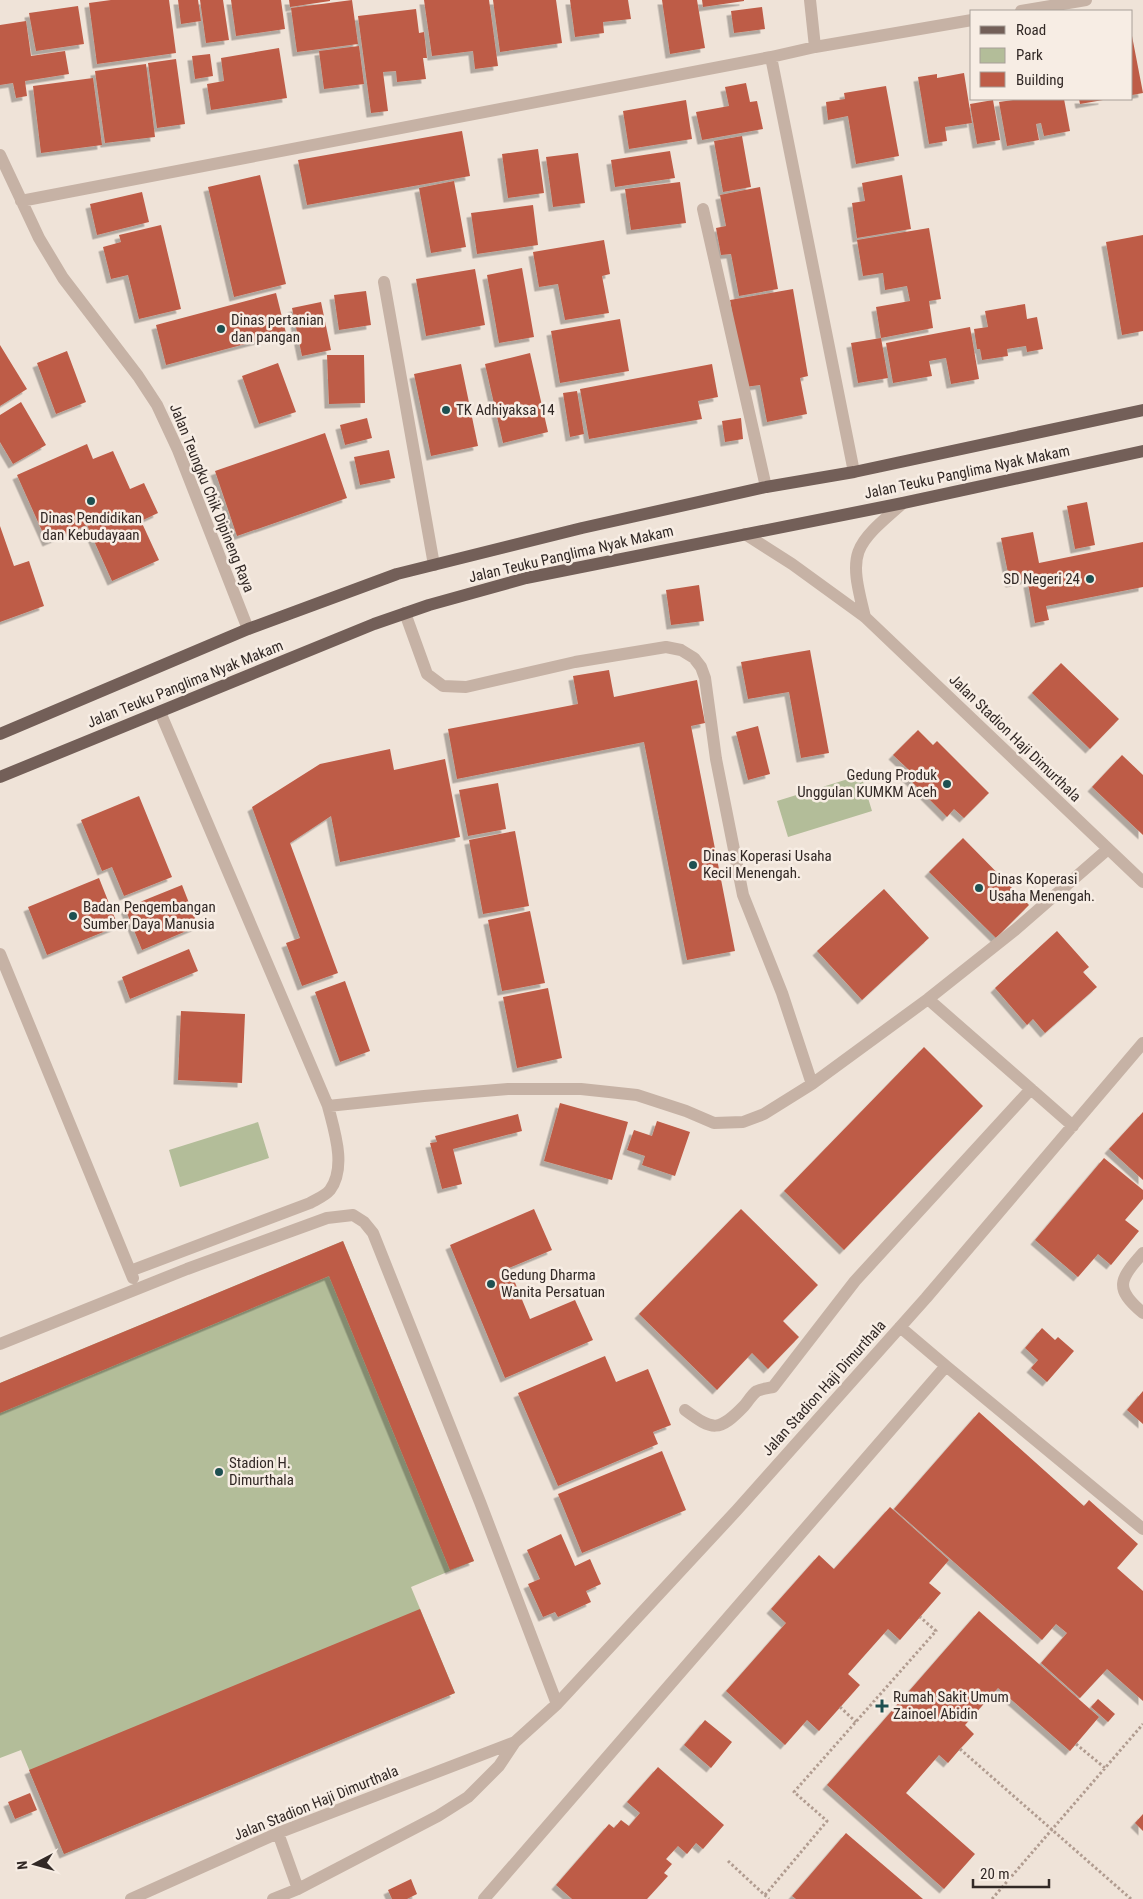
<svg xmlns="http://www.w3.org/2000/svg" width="1143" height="1899" viewBox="0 0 1143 1899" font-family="'Roboto Condensed',sans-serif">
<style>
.green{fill:#b3bd99}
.building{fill:#be5c47;filter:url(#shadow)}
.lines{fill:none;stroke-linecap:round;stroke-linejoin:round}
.path{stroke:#b19c90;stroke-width:3;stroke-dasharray:2.5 2.5;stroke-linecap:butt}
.minor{stroke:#c6b2a5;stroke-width:12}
.major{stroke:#735f58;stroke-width:12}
.poi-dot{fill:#1e5051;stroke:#f7ede4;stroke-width:2}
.labels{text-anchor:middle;stroke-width:5;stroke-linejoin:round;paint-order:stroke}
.poi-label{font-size:15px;fill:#322926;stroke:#f7ede4;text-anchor:start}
.street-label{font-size:15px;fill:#322926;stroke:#f7ede4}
</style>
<defs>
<filter id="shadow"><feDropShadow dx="-4.5" dy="4.5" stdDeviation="0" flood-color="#0004"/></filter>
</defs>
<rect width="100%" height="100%" fill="#efe3d8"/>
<path class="green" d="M861,775L872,811L788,837L777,801Z
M258,1122L269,1158L180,1187L169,1150Z
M343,1241L474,1561L411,1587L455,1693L64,1854L21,1750L0,1758V1383Z"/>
<path class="building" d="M111,0H169L176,53L97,64L89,3Z
M178,0H198L201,21L181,24Z
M200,0H223L229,40L206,43Z
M231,0H281L285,29L236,36Z
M289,0H330V1L290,7Z
M352,0L358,44L297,52L291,8Z
M424,0H489L498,66L475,69L473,51L432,56Z
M493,0H556L562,43L500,52Z
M570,0H628L631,19L603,22L604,33L575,37Z
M662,0H697L705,48L670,54Z
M702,0H744V1L703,7Z
M78,6L84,44L36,51L29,13Z
M762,7L765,29L734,33L731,11Z
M416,9L419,33L424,32L427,58H423L426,79L397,82L396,71L383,72L388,111L371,113L358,16Z
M26,21L31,56L65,51L69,74L25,81L27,96L16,98L13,83L0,85V25Z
M1132,36L1143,93L1132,95Z
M359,46L364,84L324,89L319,51Z
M279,48L287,98L211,110L207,84L224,81L221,58Z
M210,54L213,76L195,79L192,56Z
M176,59L185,124L157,128L148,63Z
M146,64L155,137L105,143L95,71Z
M964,73L972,123L945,127L947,141L929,144L918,77L937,74V78Z
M93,78L102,145L41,153L33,86Z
M746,83L750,102L757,101L763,129L702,140L696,112L729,106L725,87Z
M886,86L899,156L856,164L848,116L828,120L826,102L845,99L844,93Z
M1020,99H1064L1070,131L1044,136L1041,123L1036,124L1039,140L1007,146L999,102Z
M1079,99H1103V100L1080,104Z
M686,100L692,139L629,149L623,111Z
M993,100L1000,140L977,144L970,104Z
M462,131L470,176L307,205L298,160Z
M742,136L751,187L723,192L714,141Z
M538,149L544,193L508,198L502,154Z
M670,151L675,178L615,187L611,160Z
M578,153L585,203L553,207L546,157Z
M260,175L286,284L234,297L208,187Z
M902,175L911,229L857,238L852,203L865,201L862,183Z
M454,181L466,247L431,253L419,188Z
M680,182L686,223L631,230L625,189Z
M760,187L778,289L739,296L731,254L721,255L716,228L726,226L720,195Z
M142,192L149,222L97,235L90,204Z
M533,205L538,245L477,254L471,213Z
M161,225L181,309L139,319L128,275L111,279L103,247L121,242L119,235Z
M929,228L941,299L929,301L933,328L881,338L876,307L910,301L907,286L885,290L883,273L863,276L857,240Z
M1143,235V331L1122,335L1106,242Z
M604,240L610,274L602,276L609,313L565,320L558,284L539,287L533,252Z
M522,268L534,337L499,343L487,275Z
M475,269L485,325L426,336L416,279Z
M793,289L808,376L800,378L807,414L767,422L760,385L745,387L730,300Z
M366,291L371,325L339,330L334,295Z
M276,293L286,333L166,365L156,325Z
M321,302L331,350L302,356L292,308Z
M1025,304L1027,319L1037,317L1043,349L1027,352L1026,346L1007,349L1008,356L982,360L980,349H977L974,329L988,327L985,311Z
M620,319L629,371L560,383L551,331Z
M970,327L979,379L951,384L946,358L929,361L932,376L893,383L886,343Z
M881,338L888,378L858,383L851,343Z
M0,345L27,389L0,406Z
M67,351L86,402L56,414L37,363Z
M530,353L548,432L503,443L485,364Z
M327,355H364L365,403L329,404Z
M278,363L296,412L259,424L242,376Z
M461,364L478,446L431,456L414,374Z
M712,364L718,397L698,401L702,419L589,439L580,389Z
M577,391L584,434L570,437L563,393Z
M21,402L46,445L13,464L0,442V415Z
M367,418L372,438L345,445L340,425Z
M741,418L743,439L725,442L722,421Z
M325,433L347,498L237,536L215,471Z
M87,444L93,459L113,451L130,489L144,483L158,513L141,521L159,560L112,581L87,525L47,542L17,475Z
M389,450L395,478L360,485L354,457Z
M1087,502L1095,545L1075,549L1067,506Z
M0,526L14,566L29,561L44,606L0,622Z
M1033,532L1039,563L1143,542V587L1046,606L1049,620L1035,623L1028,583L1038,581L1037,577L1010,583L1001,538Z
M699,585L704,621L671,625L666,590Z
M810,650L829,753L801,758L789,692L748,699L741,662Z
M1061,663L1119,719L1090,749L1032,693Z
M609,670L614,697L697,680L705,723L691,726L735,951L687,960L644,742L457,779L448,729L578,704L573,676Z
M758,726L770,774L748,780L736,732Z
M918,730L933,745L937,741L989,793L964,818L954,809L947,817L904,774L909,770L893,755Z
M390,749L394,770L445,759L460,837L340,862L331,816L290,843L338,973L302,986L286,943L300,938L252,807L320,764Z
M1122,755L1143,775V835L1092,787Z
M498,783L506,829L468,836L459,790Z
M139,796L172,877L124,896L112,867L102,871L81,820Z
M515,831L529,906L483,914L469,840Z
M963,838L1029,905L996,938L929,872Z
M99,878L118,926L47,955L28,907Z
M182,885L198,926L142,950L125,908Z
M884,889L929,938L862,1000L817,951Z
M530,911L545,983L502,991L488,920Z
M1057,931L1089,967L1083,972L1097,987L1045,1033L1033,1019L1027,1025L995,988Z
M189,949L198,971L130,999L122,977Z
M345,981L370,1051L340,1062L315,992Z
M548,988L562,1058L517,1068L503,997Z
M181,1011L245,1014L242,1083L178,1080Z
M924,1047L983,1106L844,1250L784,1191Z
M560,1103L628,1122L612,1180L544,1161Z
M1143,1112V1180L1109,1149Z
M518,1114L522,1131L453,1149L462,1184L442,1189L430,1143L437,1142L435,1136Z
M657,1121L690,1132L675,1176L642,1165L645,1156L627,1150L634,1130L652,1136Z
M1104,1158L1143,1190V1199L1125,1220L1139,1231L1111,1265L1098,1254L1078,1277L1035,1240Z
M534,1209L552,1250L509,1268L530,1319L575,1300L593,1340L505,1378L450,1245Z
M741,1209L818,1285L783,1321L799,1337L768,1369L752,1353L717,1390L639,1314Z
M343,1241L474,1561L450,1570L329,1276L0,1413V1383Z
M1042,1328L1055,1340L1058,1337L1074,1351L1047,1382L1031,1368L1038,1360L1025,1348Z
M605,1356L616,1382L648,1369L671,1425L653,1432L658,1444L558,1486L518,1393Z
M1143,1391V1424L1127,1410Z
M979,1412L1084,1506L1089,1500L1138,1544L1117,1568L1143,1591V1701L1107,1669L1080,1698L1041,1663L1067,1633L1056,1624L1042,1640L894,1509Z
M662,1451L686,1510L582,1553L558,1494Z
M890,1507L949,1560L929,1583L941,1593L900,1640L888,1629L848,1674L860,1685L819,1731L807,1720L785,1745L726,1691L786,1623L771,1609L819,1555L834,1569Z
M561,1534L575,1566L590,1559L601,1584L586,1591L591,1602L558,1617L555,1612L543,1617L528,1584L540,1579L527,1550Z
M420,1609L455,1693L64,1854L29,1770Z
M979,1611L1099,1717L1070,1751L998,1688L965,1725L974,1734L960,1749L948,1763L939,1755L906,1793L975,1854L944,1889L827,1785Z
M1098,1699L1115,1714L1108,1722L1091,1707Z
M705,1720L732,1742L711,1768L684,1745Z
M658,1767L724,1825L703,1849L696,1843L687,1854L678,1846L666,1859L672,1864L664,1873L668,1876L647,1899H572L556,1885L609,1824L614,1828L621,1820L629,1826L640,1813L627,1802Z
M30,1793L37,1810L15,1819L8,1802Z
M1143,1814V1831L1135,1823Z
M846,1833L923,1899H796L792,1896Z
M411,1879L417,1894L407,1899H392L388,1890Z"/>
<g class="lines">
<path class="path" d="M840,1707L856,1722
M1076,1744L1105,1768
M960,1749L1131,1899
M728,1861L769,1899
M765,1895L827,1821L794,1792L936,1631L920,1617
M992,1899L1143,1724"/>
<path class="minor" d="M810,0L815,47
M1021,11L1086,0
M771,57L854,472
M0,155L39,238L63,278L138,376L157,405L178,450L248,629
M21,201L771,57L815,47L972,20
M703,209L766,487
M384,282L434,565
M745,534L792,564L865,617L1143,882
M405,613L427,674L443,686L466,687L575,662L666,647L681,650L694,658L701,667L705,678L716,759L743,895L782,993L812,1084
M865,617C848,551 852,547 903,503
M0,954L133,1278
M928,999L1073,1126
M328,1106L424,1096L508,1089H581L637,1095L686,1111L714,1123L743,1122L764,1114L812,1084L928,999L1015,930L1108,849
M1143,1253C1120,1279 1113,1288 1143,1313
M130,1271L310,1203C317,1199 325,1196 330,1190C347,1167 334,1130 328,1106L160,712
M900,1327L946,1366
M0,1344L187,1269L327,1218L353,1215L364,1222L373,1233L480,1502L557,1704
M685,1410C713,1431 719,1432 744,1406C748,1402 752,1394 757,1391C761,1389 768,1388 773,1387L855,1281L1031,1089
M278,1833L298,1889
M131,1899L278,1833L515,1742
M273,1899L298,1889L438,1816L468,1797L499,1766L515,1742L557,1704L737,1510L926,1298L1143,1043
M484,1899L946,1366L1143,1529"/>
<path class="major" d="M0,734L248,629L397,574L582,528L766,487L854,472L1143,410
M0,777L374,624L429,605L526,578L903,503L1143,451"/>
</g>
<g class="poi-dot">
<circle cx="221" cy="329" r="5"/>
<circle cx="446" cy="410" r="5"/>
<circle cx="91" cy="501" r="5"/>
<circle cx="1090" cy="579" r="5"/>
<circle cx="947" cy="784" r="5"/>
<circle cx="693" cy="865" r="5"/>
<circle cx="979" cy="888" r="5"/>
<circle cx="73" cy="916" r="5"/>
<circle cx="491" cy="1284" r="5"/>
<circle cx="219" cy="1472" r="5"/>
<path d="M879.5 1698.5h5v5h5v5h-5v5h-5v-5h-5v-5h5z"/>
</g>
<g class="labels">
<g class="poi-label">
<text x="231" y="325">Dinas pertanian<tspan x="231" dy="17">dan pangan</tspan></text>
<text x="456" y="415">TK Adhiyaksa 14</text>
<text x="91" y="523" text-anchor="middle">Dinas Pendidikan<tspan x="91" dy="17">dan Kebudayaan</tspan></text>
<text x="1080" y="584" text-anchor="end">SD Negeri 24</text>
<text x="937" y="780" text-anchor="end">Gedung Produk<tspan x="937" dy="17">Unggulan KUMKM Aceh</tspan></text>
<text x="703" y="861">Dinas Koperasi Usaha<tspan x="703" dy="17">Kecil Menengah.</tspan></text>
<text x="989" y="884">Dinas Koperasi<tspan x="989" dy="17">Usaha Menengah.</tspan></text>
<text x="83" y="912">Badan Pengembangan<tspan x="83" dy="17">Sumber Daya Manusia</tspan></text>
<text x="501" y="1280">Gedung Dharma<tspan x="501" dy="17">Wanita Persatuan</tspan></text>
<text x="229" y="1468">Stadion H.<tspan x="229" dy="17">Dimurthala</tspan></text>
<text x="893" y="1702">Rumah Sakit Umum<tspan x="893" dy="17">Zainoel Abidin</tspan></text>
</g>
<g class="street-label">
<text transform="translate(967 472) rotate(-12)" y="5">Jalan Teuku Panglima Nyak Makam</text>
<text transform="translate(212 498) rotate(68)" y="5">Jalan Teungku Chik Dipineng Raya</text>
<text transform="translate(571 554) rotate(-13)" y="5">Jalan Teuku Panglima Nyak Makam</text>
<text transform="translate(185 684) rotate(-22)" y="5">Jalan Teuku Panglima Nyak Makam</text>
<text transform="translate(1015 738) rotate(44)" y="5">Jalan Stadion Haji Dimurthala</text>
<text transform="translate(824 1388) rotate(-48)" y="5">Jalan Stadion Haji Dimurthala</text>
<text transform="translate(316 1803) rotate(-22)" y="5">Jalan Stadion Haji Dimurthala</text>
</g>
</g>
<rect x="970" y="10" width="162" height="90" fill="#f7ede4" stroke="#a89f98"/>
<rect x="980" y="26" width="25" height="8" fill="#735f58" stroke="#a89f98"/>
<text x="1016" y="35" font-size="15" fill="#322926">Road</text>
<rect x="980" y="48" width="25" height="15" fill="#b3bd99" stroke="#a89f98"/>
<text x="1016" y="60" font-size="15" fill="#322926">Park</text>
<rect x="980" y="72" width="25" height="15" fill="#be5c47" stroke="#a89f98"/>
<text x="1016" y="85" font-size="15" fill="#322926">Building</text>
<g transform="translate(35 1864) rotate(264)" stroke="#f7ede4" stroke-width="4" paint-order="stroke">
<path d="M0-4L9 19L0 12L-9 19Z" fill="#322926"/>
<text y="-8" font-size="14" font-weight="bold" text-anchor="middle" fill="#322926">N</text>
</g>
<path d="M973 1879v8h76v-8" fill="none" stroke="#322926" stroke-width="2.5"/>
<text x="980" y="1879" font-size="15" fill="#322926" stroke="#f7ede4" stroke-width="4" paint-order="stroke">20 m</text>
</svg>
